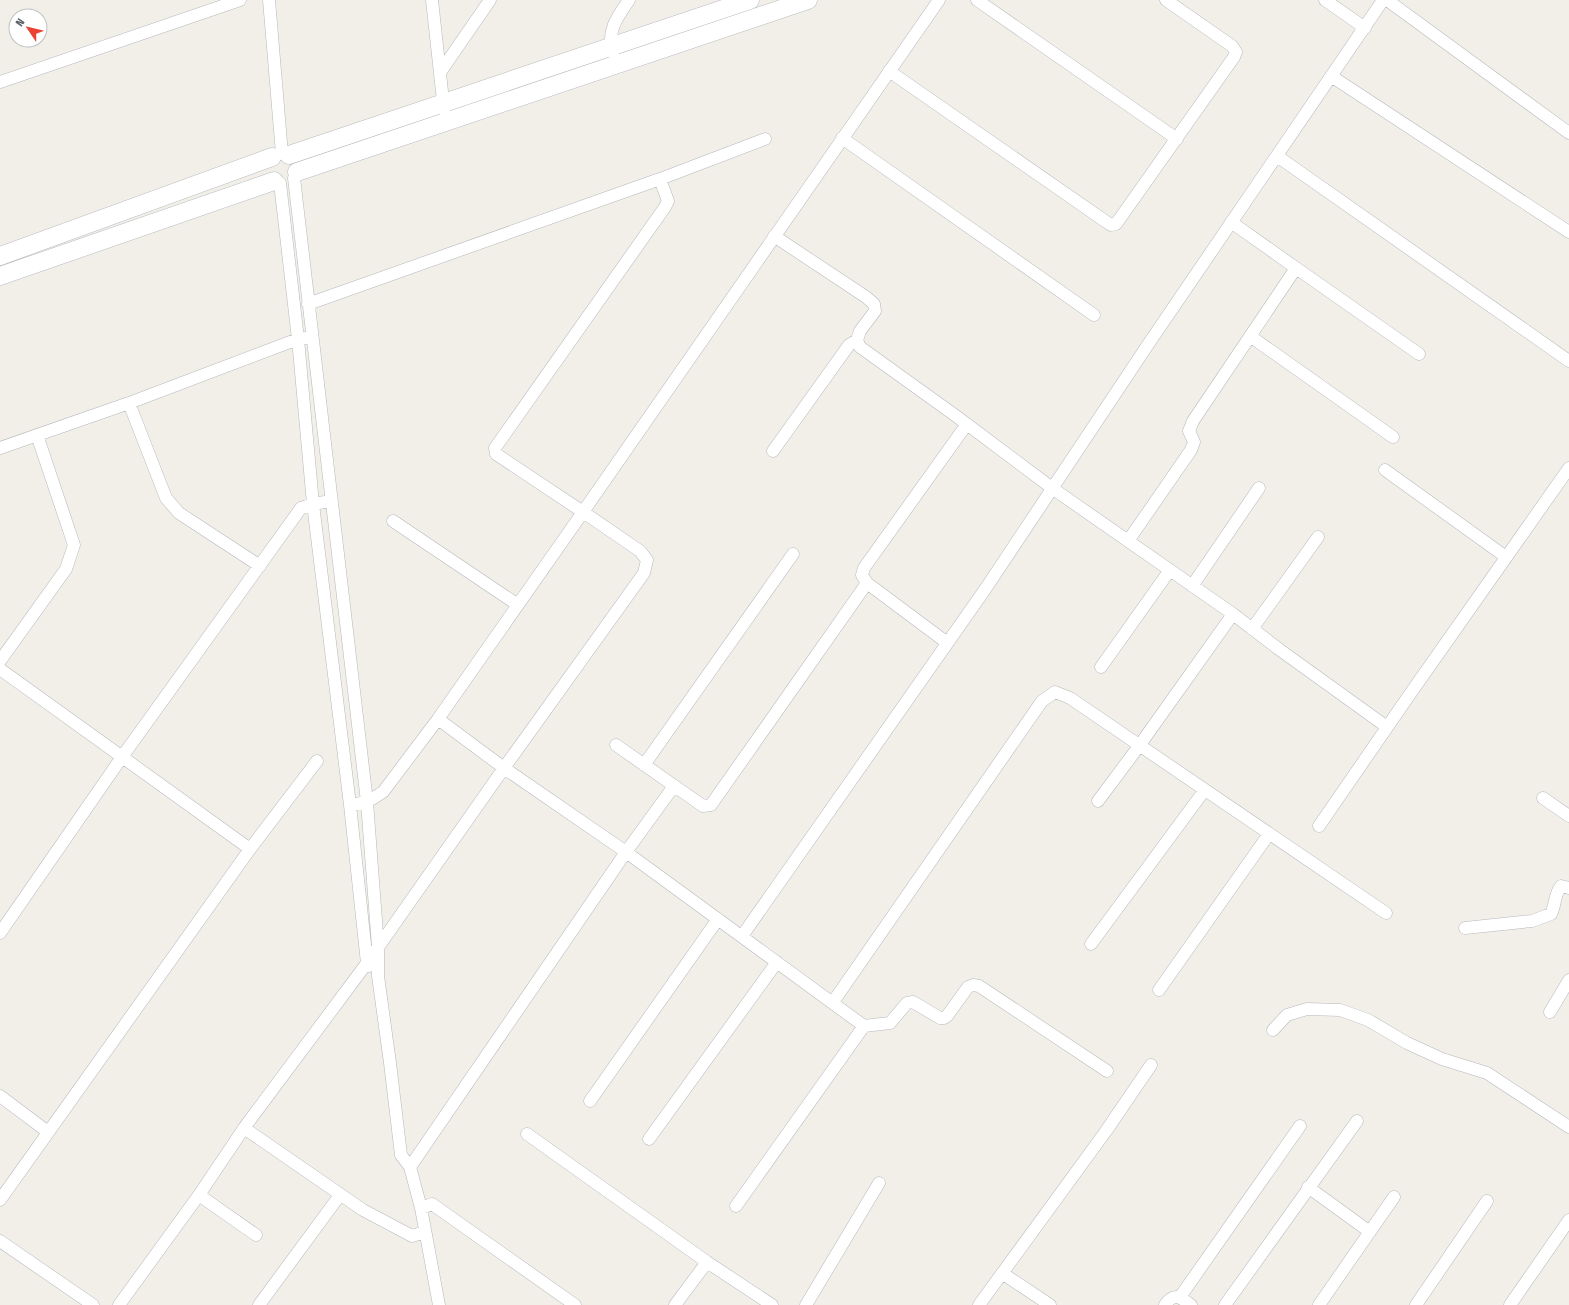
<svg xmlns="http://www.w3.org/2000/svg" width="1569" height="1305" viewBox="0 0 1569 1305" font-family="'Fira Sans Condensed',sans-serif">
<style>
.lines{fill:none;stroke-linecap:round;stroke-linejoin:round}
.street-casing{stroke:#b5b8bc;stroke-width:13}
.secondary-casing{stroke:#b6babf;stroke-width:19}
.street{stroke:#fff;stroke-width:12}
.secondary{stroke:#fff;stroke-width:18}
</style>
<rect width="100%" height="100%" fill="#f1efe8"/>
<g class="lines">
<g class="street-casing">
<path id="street" d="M269,0L282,154
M432,0L444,110
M977,0L1177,139
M1325,0L1365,28
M1387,0L1569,133
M613,53C606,32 617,17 629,0
M441,71L490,0
M889,71L1105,221L1111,225L1116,224L1234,57L1236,52L1232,46L1166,0
M1331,76L1569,232
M0,82L240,0
M842,138L1094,315
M1277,156L1569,361
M294,178L367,802L378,947V976L390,1063L401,1155L410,1167L421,1208L439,1305
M660,179L668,201L665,207L495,448L496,454L583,512L939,0
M280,183L298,339L313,504L350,805L367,963L369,966
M1231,222L1296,268L1419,354
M308,304L660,179L765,139
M1250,336L1393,437
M857,340L860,347L956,416L1052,488L1233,614L1280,650L1387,727
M129,403L166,498L179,513L260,566
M0,448L129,403L298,339L306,338
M773,451L849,345L857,340L860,331L875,311L874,304L866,297L774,236
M1385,470L1506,557
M393,521L518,605
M1128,541L1191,450L1194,442L1189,431L1193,421L1296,268
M1192,586L1259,488
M1252,629L1318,537
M942,639L867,583L862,575L864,568L967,424
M0,661L66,569L74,545L37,435
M1101,667L1170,570
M0,669L250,849
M438,719L504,768L626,852L864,1026L736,1206
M616,745L703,806L711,805L867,583
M644,765L793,554
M1543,798L1569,816
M1098,801L1139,746L1233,614
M1319,826L1410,694L1569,468
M1465,928L1532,921L1551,914C1556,904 1554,895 1561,886L1569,888
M0,933L122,757L301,508L313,504L331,501
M742,936L986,588L1147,346L1383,0
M1091,944L1204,791
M1159,990L1269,834
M833,1002L1042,701L1055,692L1070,698L1386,913
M1550,1012L1569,980
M864,1026L890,1023L907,1003L913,1002L940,1018H944L947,1016L968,987L973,985L979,986L1107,1071
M1273,1030L1287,1015L1307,1009L1340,1010L1368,1020L1407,1043L1442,1059L1487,1073L1569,1127
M0,1096L48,1132
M590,1101L718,919
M244,1128L363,1210L412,1236L425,1232
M527,1134L707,1262L772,1305
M649,1139L777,962
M410,1167L626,852L674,786
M1308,1187L1370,1232
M0,1200L250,849L317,761
M421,1208L432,1204L575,1305
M256,1235L199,1195L244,1128L367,963L504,768L644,573L647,560L640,551L583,512L438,719L383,792L367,802L350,805
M0,1241L93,1305
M1002,1273L1050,1305
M1180,1297L1300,1126
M119,1305L199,1195
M259,1305L340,1195
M675,1305L707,1262
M806,1305L879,1183
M979,1305L1106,1131L1151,1065
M1165,1305C1174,1292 1180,1297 1191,1305
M1225,1305L1357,1121
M1319,1305L1394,1197
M1416,1305L1487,1201
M1510,1305L1569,1220"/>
</g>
<g class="secondary-casing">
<path id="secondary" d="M289,155L750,0
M297,172L808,0
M0,256L272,157
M0,276L274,181"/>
</g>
<use href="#street" class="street"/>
<use href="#secondary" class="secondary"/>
</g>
<g transform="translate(28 28) rotate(305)"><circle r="19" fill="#ffffff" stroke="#bfc1c3"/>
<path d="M0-3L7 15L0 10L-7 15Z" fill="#ea4335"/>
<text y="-6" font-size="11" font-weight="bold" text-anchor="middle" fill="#5f6368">N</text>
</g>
</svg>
